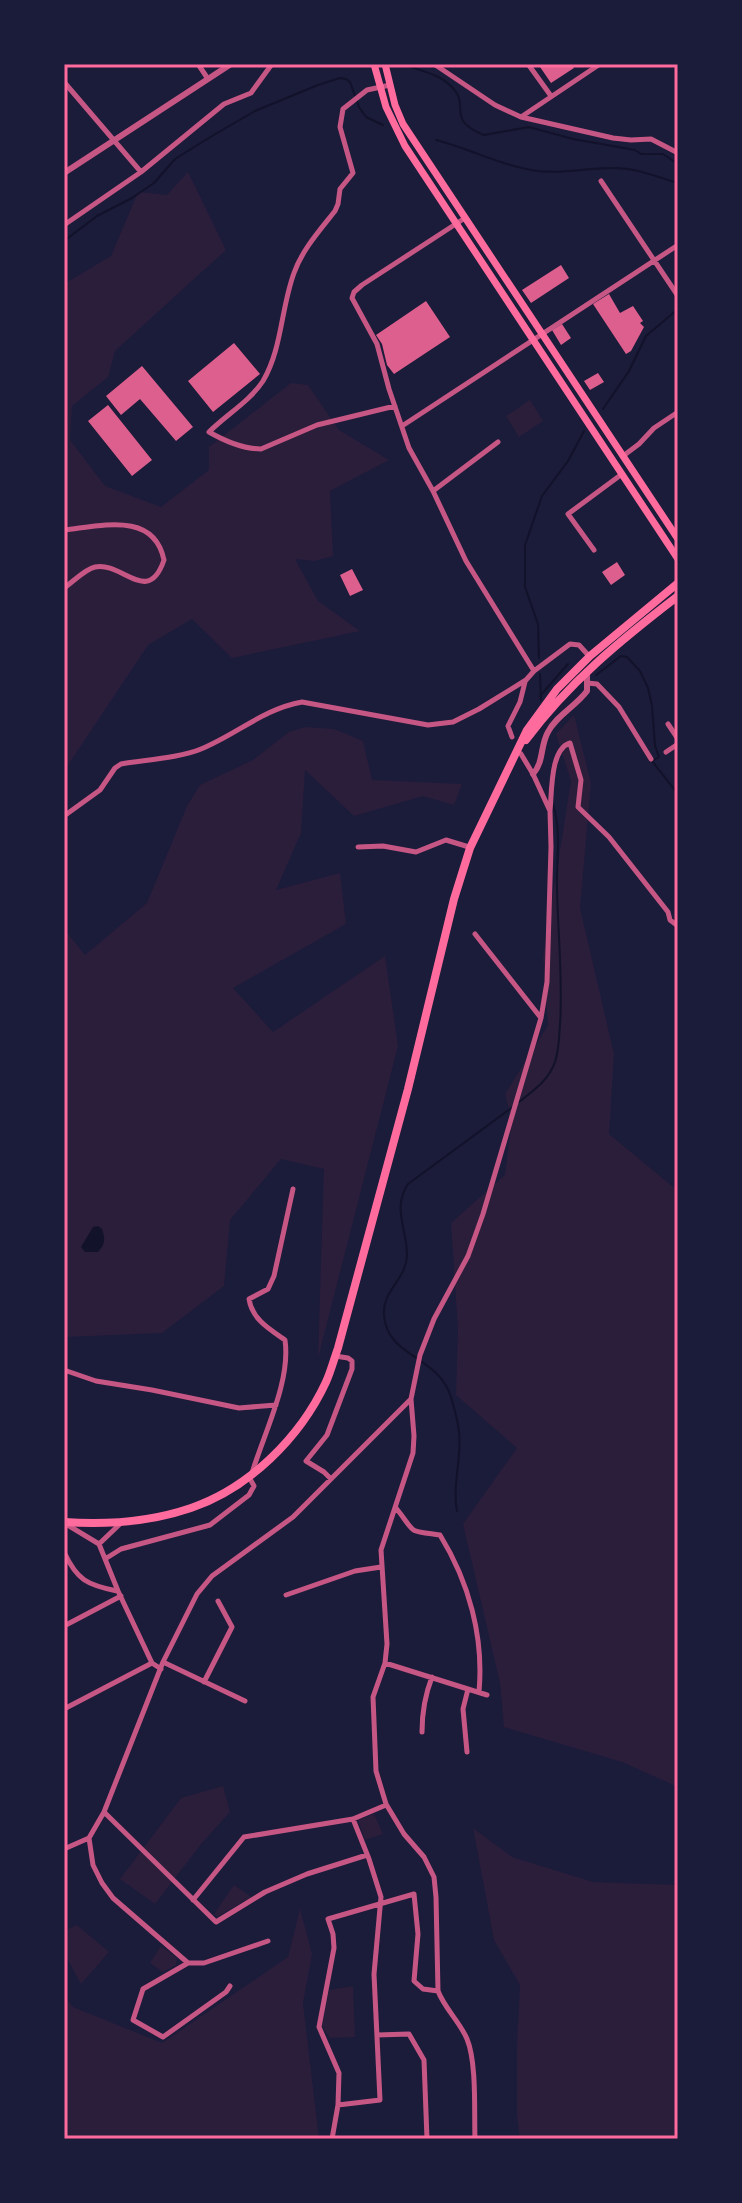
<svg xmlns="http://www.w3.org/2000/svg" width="742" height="2203" viewBox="0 0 742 2203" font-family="'PT Serif',serif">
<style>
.green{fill:#2a1e3b}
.water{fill:#12122b}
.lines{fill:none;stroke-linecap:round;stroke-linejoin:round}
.stream{stroke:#12122b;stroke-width:2}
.building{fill:#dd5f8e}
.minor{stroke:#c65784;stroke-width:5}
.tertiary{stroke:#c65784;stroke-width:6}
.primary{stroke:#ff6b9d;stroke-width:7}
.trunk{stroke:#ff6b9d;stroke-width:8}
.neatline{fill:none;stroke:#ff6b9d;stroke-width:3}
</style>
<rect width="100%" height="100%" fill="#1b1b3a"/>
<path class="green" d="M188,172L226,250L115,351L108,377L72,406L70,440L105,486L161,507L209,470V447L291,383L308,385L339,430L389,460L330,491L333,556L315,561L295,559L318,601L360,631L232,658L192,619L148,645L64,771V284L111,256L138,192L167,195Z
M530,400L543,421L519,437L506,416Z
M574,715L591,783L580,908L614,1054L609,1134L678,1191V1787L622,1762L504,1727L500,1683L463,1524L517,1448L456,1395L458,1329L451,1223L505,1175L512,1120L505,1094L548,1025L543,957L571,781L556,734Z
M305,727L334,729L363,741L372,780L462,784L454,805L423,796L354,816L305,770L301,833L276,890L340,873L346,924L233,988L273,1032L385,956L398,1046L318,1358L324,1169L281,1159L230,1220L224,1286L162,1333L64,1337V929L85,955L147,903L187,806L200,785L253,760L289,732Z
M223,1786L230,1812L202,1843L155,1904L120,1879L181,1798Z
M374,1814L383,1834L365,1840L358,1820Z
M473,1828L512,1857L593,1882L678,1885V2139H520L517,2116V2044L520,1985L494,1940Z
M234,1885L251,1897L217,1917L214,1914Z
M300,1909L312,1954L303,2003L319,2139L64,2138V1995L73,2007L162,2043L288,1957Z
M77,1925L109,1952L81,1984L64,1953V1931Z
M161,1946L177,1958L176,1965L163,1972L150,1963Z
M353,1986L355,2037L330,2038L322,2026L329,1990Z"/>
<path class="water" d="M98,1226L102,1229C105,1239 106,1243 98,1252H85L81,1247L93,1227Z"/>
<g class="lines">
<path class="stream" d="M404,64C419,71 438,73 451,86C472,106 444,119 484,135L529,127L573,139L635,150L641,154H663L678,164
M436,140C471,149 502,166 537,171C563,174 586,168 612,168C635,167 656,177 678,183
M64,241L97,216L132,198L154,183L175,159L207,139L255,111L318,85L340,78L346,79L350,82L359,107L366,117L383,125
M603,409L629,371L646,336L678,309
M539,658L538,624L525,587V545L542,496L568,461L584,431
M540,674L541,700
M596,675L621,656L627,657L640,671L648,688L652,706L655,746L659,757L652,761L678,794
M540,696L568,664
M519,1102C534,1090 548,1081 555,1062C559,1050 559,1037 560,1025C563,980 558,935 557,890C556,861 562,832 553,805
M457,1511C452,1486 462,1458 459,1432C458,1420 454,1408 451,1397C438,1355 387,1358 384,1315C382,1290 407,1279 407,1255C407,1229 392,1208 408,1184L514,1106"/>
</g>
<path class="building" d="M538,64H571L574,68L551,83Z
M561,265L569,278L531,303L522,290Z
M609,294L620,313L633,306L643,321L640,323L644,327L631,351L626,354L593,304Z
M426,301L450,337L394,374L387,365L382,344L376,335Z
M562,324L571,338L561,345L552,330Z
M234,343L260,374L213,412L188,381Z
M142,366L193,427L176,441L140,399L121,415L106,396Z
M598,373L604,382L590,390L584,381Z
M108,405L152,460L132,476L88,421Z
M617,562L625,575L611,585L602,572Z
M352,569L363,590L350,596L340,575Z"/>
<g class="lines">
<path class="minor" d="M198,64L208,79
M434,64L495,105L521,117
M528,64L551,96
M600,64L521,117L613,138L631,140L651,139L678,153
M64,82L141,172
M390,85L367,90L343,109L340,127L353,173L340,189L338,204L335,211C320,230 302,250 294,273C281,308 282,349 263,381C250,401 226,415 209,432C223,440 244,449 261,449L317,425L395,406
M601,181L678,296
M465,218L362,285L354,292L352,298L377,344L389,389L409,448L433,491L466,561L534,671
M64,225L141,172L224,104L251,93L272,64
M402,426L678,245
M623,456L639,444L654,428L678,412
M433,491L498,442
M64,530C101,526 154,511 164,560C148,607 122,561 95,567C85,569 73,582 64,588
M594,550L568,514L622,474
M587,683L597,684L619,707L651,759
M668,724L678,739
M512,737L508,726L520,702L525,682
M666,752L678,744
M550,811C552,792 550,749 570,743L581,780L578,807L609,837L668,912L670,920L678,926
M64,816L100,790L115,768L121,764C144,760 180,758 201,749C236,735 263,709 302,702L428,725L453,722L479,709L526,680L534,671L570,644L579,645L589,656
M358,847L383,846L416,852L446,840L469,847
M475,934L541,1018
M64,1370L96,1381L152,1390L239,1408L276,1405
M252,1473C264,1433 291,1381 285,1340C269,1329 252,1319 249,1299L268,1289L274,1276L293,1189
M331,1479L324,1472L306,1461L327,1435L352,1369V1361L348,1358L335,1356
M396,1508C417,1534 405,1530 440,1535C469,1582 484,1637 479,1692
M121,1523L99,1544L118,1591L152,1663L161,1669
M66,1524L99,1544
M64,1552C77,1580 87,1585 117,1591
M105,1559L121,1549L210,1525L249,1495L254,1486L249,1477
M286,1595L355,1571L381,1567
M64,1626L121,1596
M163,1662L245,1701
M385,1663L487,1695
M204,1682L232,1627L218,1601
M64,1709L152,1663
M422,1732C422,1713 425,1695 432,1677
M467,1752L463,1709L468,1689
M104,1812L216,1922L265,1892L307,1874L367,1855
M64,1849L89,1838
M193,1900L244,1837L353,1819L386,1805
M268,1941L204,1963H188L113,1898L102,1883L93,1865L89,1838L104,1812L163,1662L197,1594L212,1576L293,1517L411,1399
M188,1963L143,1989L133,2020L163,2037L226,1992L230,1986
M377,2035L409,2034L424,2060L427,2139
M338,2105L380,2100L374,1974L381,1897L369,1859L353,1819
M332,2139L338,2105L339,2073L319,2027L334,1948L333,1934L328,1919L414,1894L418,1934L414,1981L423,1989L438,1991
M439,2139H446
M475,2139C474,2113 477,2063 467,2039C460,2022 445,2009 438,1991L436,1897L434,1877L424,1857L404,1834L386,1804L376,1771L373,1697L385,1663L387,1644L381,1550L413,1453L414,1436L411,1399L420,1355L434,1319L468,1256L483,1214L541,1018L547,982L551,847L550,811L533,774L521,754"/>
<path class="tertiary" d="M64,173L231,64
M533,774C544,762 540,746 548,732C556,716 576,706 587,691V671"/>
<path class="primary" d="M374,64L386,107L405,146L678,559
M385,64L395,105L403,124L678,539"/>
<path class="trunk" d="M526,740C568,683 622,639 678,596
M64,1522C106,1525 150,1522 191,1508C249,1488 300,1438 326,1382C331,1371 334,1359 338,1348L408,1089L454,899L470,848L527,730L557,689L590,656L678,583"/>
</g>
<rect width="742" height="2203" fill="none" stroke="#1b1b3a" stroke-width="132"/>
<rect x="66" y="66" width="610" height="2071" class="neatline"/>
</svg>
